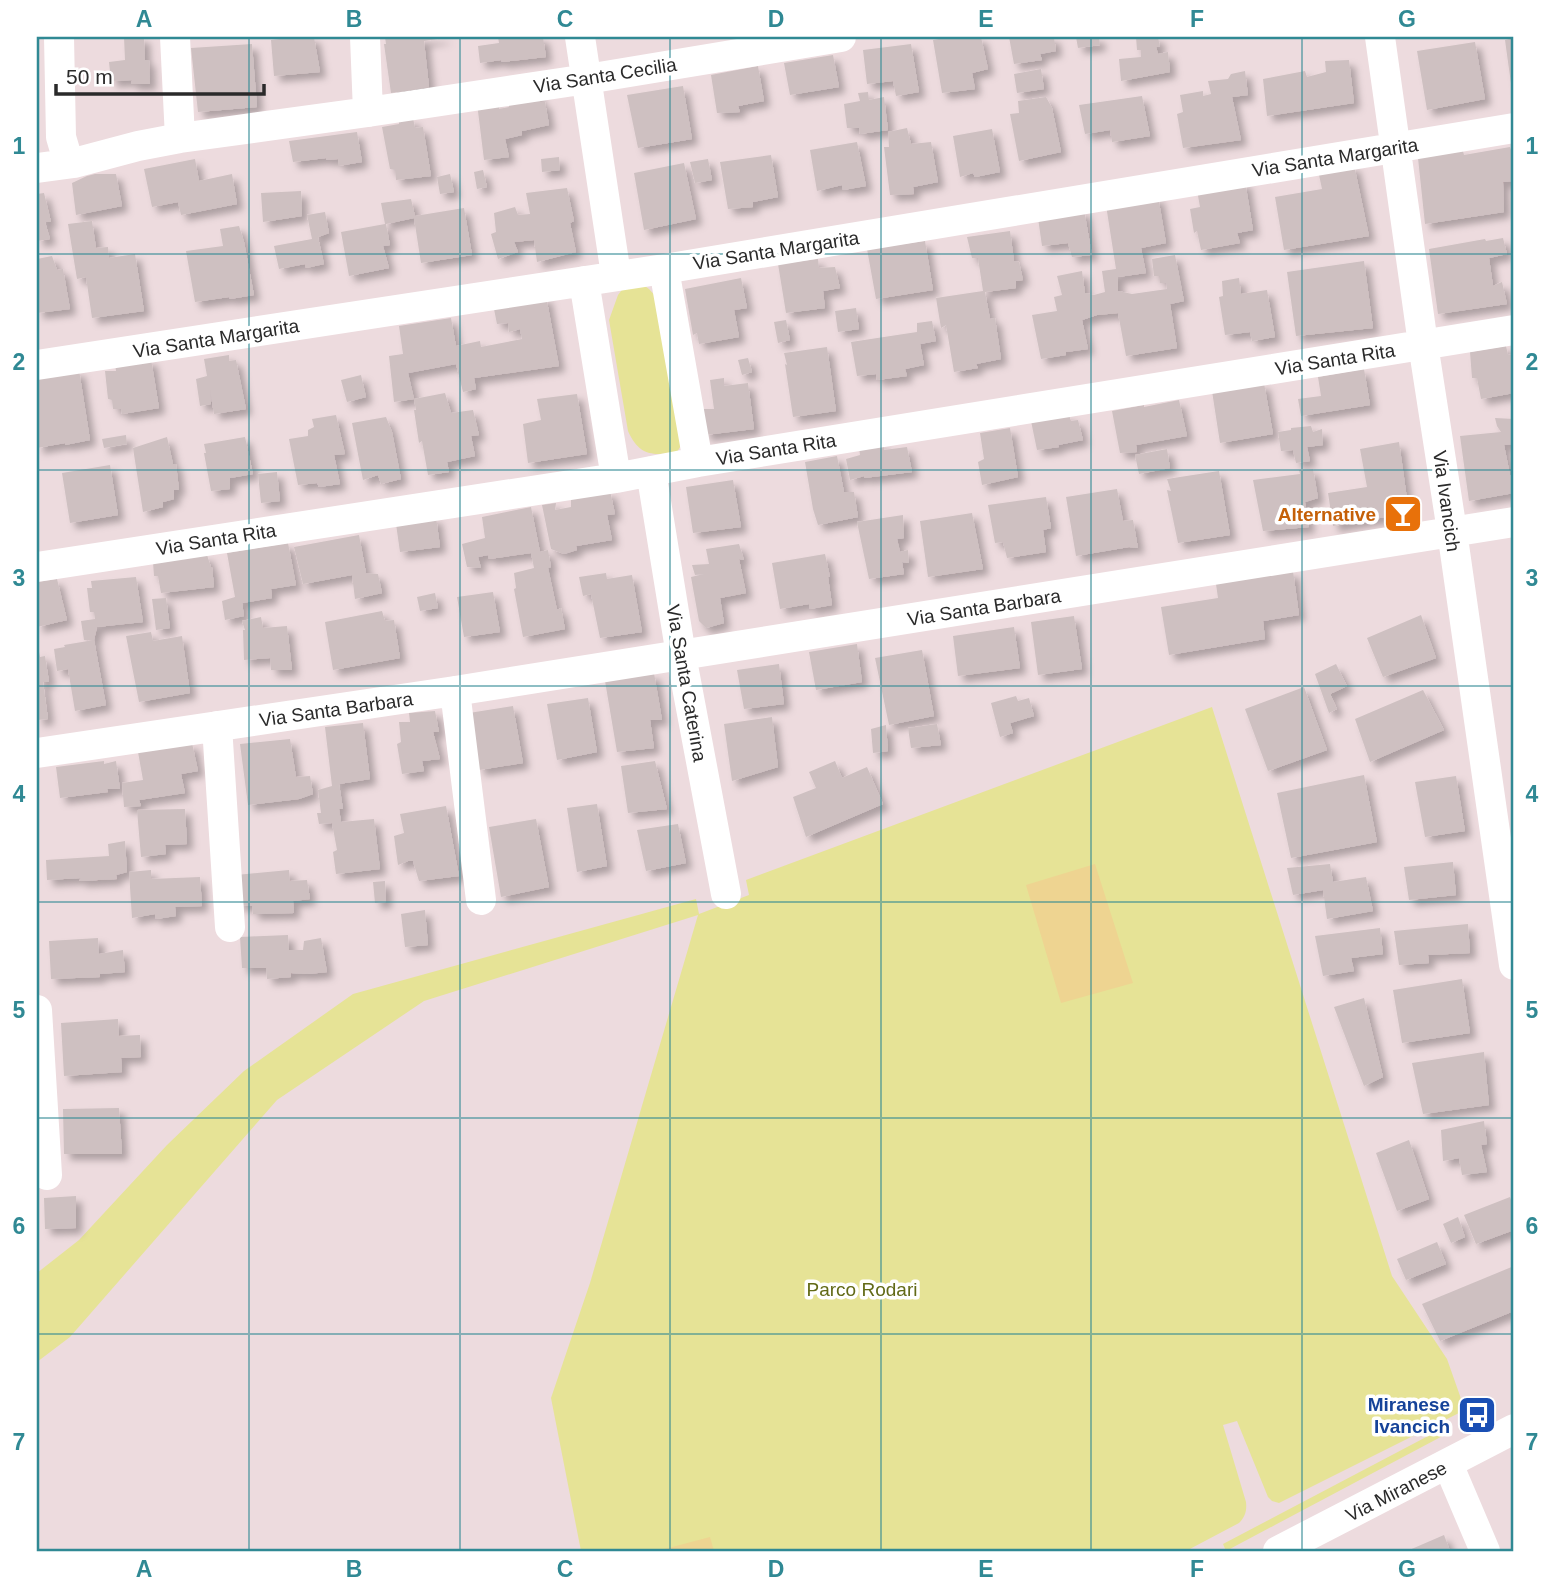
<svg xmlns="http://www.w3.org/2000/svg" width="1551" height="1588" viewBox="0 0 1551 1588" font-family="Arial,sans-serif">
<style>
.green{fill:#e6e396}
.pitch{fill:#eed491}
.building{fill:#cec0c1;filter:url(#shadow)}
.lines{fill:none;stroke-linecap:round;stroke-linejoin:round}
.minor{stroke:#fff;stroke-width:30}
.grid{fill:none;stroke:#308994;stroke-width:2;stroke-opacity:0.55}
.labels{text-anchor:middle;stroke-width:7;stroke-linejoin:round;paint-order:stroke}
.street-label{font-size:19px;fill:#2a2a2a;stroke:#fff}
.food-label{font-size:19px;font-weight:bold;fill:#c56008;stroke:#fff;text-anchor:end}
.park-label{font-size:19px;fill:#626a17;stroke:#fff}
.transit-label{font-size:19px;font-weight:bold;fill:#164399;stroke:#fff;text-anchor:end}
.neatline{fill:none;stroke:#308994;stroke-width:2.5}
.grid-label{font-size:23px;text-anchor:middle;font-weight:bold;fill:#308994}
</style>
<defs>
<filter id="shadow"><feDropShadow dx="6" dy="6" stdDeviation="3.5" flood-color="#0004"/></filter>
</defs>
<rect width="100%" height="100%" fill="#eddbde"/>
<path class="green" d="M642,284L649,289L658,299L682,444L677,452C653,456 639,456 628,431L609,320L618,295L624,287Z
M1212,707L1392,1276L1447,1359L1465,1410L1279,1503L1272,1501L1268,1497L1237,1421L1223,1425L1246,1502C1247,1511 1245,1517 1239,1523L1186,1551H581L551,1398L590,1283L698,915L424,1001L277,1100L70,1337L37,1362V1273L79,1240L167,1145L244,1071L353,994L696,899L699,914L749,895L746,880Z
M1449,1425L1452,1431L1226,1551L1223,1544Z"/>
<path class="pitch" d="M1095,864L1133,983L1061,1003L1026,885Z
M710,1537L714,1551H657Z"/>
<path class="building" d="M124,37H144L145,60H149L150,84H131L132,80L111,81L109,62L125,60Z
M298,37H314L320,72L274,76L271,40Z
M385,37H444L445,38L424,41L429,87L391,93L384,44H386Z
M498,37H543L546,57L502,62L501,60L480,63L478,46L499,43Z
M951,37H981L988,69L972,73L975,89L942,93L933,40Z
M1009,37H1054L1056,51L1040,54L1042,60L1014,64Z
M1076,37H1099L1100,45L1078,48Z
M1136,37H1158L1160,47H1156L1158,54L1168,52L1170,72L1121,81L1119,59L1141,57V50H1137Z
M1514,38V91H1512L1505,40Z
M1475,42L1485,99L1427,110L1417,51Z
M252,44L257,107L198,112L191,48Z
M911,44L919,92L896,96L893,81L867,84L863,50Z
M833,55L839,87L790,95L784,63Z
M1349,60L1354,103L1267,116L1263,79L1305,71L1307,77L1326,72L1325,61Z
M758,66L764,101L738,106L740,112L717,113L711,75Z
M1041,69L1044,89L1017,93L1014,74Z
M1245,71L1248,95L1232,97L1241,140L1183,148L1177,114L1183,112L1180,95L1203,91V96L1211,94L1208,81L1228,79L1231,74Z
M683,86L692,139L638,148L627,95Z
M868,92L869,100L884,97L888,130L860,134L859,128H847L844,104L860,101L858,93Z
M539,93L540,102H545L549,125L522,131V135L505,139L509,157L484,160L477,103L499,105V109L509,107L507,99Z
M1142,96L1150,136L1112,142L1110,130L1085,134L1079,105Z
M1046,97L1052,108L1061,152L1019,161L1010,114L1019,113L1018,101Z
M413,118L415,128L423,127L431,176L396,180L395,170L390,169L382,127L399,124V122Z
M907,128L911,144L931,142L938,182L913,187L914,194L890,195L884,147H889L888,132Z
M992,129L1000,172L975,177L973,173L960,177L953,136Z
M357,132L362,162L338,166V159L326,160V158L293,162L289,141Z
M857,142L866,186L843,190L842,185L817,191L810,150Z
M1510,147L1513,156H1514V181L1503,182L1504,212L1425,224L1418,158L1463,151L1464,155Z
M771,155L778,197L753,202V207L728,209L720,162Z
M559,157L560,170L542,172L541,159Z
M195,159L199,181L232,174L237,204L181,215L178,202L152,207L144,169Z
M708,159L712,180L695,183L690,162Z
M684,163L696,219L644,230L634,173Z
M1354,165L1369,236L1284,250L1275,197L1322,189L1318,170Z
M483,170L487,187L477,189L474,172Z
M95,174H116L122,206L76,215L72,183L87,176Z
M450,174L454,192L440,194L437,177Z
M1245,181L1253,230L1237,233L1240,243L1201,250L1197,231L1194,233L1190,209L1200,207L1197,190Z
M567,188L574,221L570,223L576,252L537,262L534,240L514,242L518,252L498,259L491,234L496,232L494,213L515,207L518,215L530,214L526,193Z
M301,191L302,216L263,222L261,193Z
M44,193L51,222H45L50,239L37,241V194Z
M1158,196L1166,243L1141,248L1146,273L1118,277V291L1132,294L1167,289L1166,283H1160V276H1154L1152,259L1175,255L1184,301L1170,304L1177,348L1126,356L1118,313L1097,315L1082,320L1088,349L1066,352V355L1041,359L1032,315L1057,311L1054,297L1062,295L1057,276L1082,271L1085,293L1094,295L1105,292L1102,271L1116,269L1106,205Z
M411,199L415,216L464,208L472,255L421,263L414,218L386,224L390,245L383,246L389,268L349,276L341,232L385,224L381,203Z
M1084,210L1092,255L1072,257L1068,243L1042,246L1038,218Z
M325,212L329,233L318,237L324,264L306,268L305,264L279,269L274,246L312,239L307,215Z
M92,221L96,248L108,247L109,258L135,254L144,311L92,318L86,277L77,279L68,224Z
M239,226L244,242L254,295L230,299L229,297L195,302L186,251L223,246L220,229Z
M1010,231L1014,261L1019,262L1023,280L1016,281V288L985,292L990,319L995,318L1001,359L976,364L978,368L954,372L946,325L941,328L936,298L983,291L978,258H972L967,237Z
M1503,238L1507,254L1489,258L1493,286L1502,282L1507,304L1438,314L1429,249L1485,239L1486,241Z
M925,241L933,290L876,299L867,249Z
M52,256L57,270L63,269L70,309L37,313V259Z
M818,259L819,268L835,267L840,288L823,291L825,308L786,313L778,264Z
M1364,261L1373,328L1296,336L1287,272Z
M741,278L747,308L734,310L739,337L699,344L697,333L693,335L685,289Z
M1239,278L1241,294L1267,290L1275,337L1252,341L1250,332L1225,335L1219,297L1223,296L1222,281Z
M546,296L559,366L474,378L476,389L463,392L456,364L408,373L414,399L394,402L389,356L403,354L399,326L451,318L456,346L480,341L481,347L522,339L520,329L509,332L508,323L497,324L494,309Z
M856,308L859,329L838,332L835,311Z
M786,320L790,340L778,343L774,322Z
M932,321L936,341L920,344L924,365L905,369L907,376L877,380L876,374L857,376L851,342L917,332V323Z
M1506,346L1508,355L1514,354V393L1481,399L1477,378H1472L1470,352Z
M827,347L836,411L793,417L785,364L787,365L784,353Z
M229,355V361L236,360L246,409L214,414L210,390L211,404L200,406L196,379L207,376L204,359Z
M748,358L752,372L742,375L738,360Z
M151,359L159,408L122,414L121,409H113L112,400L108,399L105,371H116L115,364Z
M1364,369L1370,405L1301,416L1298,399L1321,396L1318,377Z
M79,370L90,440L65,445V443L37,448V377Z
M361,375L366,397L347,402L341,380Z
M724,378V386L748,383L754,429L705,435L702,409H714L710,380Z
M1264,383L1273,434L1220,443L1212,391Z
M445,393L451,413L473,410L479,435L471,436L475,456L447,462L449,472L428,475L422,441L419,443L414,410H416L414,399Z
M577,394L587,454L528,463L523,424L541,420L537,399Z
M1179,400L1187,436L1136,445L1137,452L1120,453L1112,411L1144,405V407Z
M336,415L345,454L334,455L340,484L319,487L317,483L298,485L289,439L308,436V430L314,427L312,419Z
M1069,415L1071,421L1078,420L1083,440L1058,445L1059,447L1037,450L1031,421Z
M386,417L392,432L401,479L381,484L378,475L363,480L352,423Z
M1495,418L1514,419V444L1504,445L1510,475L1513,476L1514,493L1469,501L1460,436L1501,432L1497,426Z
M1311,426L1313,432L1322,429L1323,445L1307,447L1310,461L1296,463L1293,450L1281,451L1278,432L1291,430V428Z
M1010,428L1018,477L982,485L978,462L984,459L980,433Z
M126,435L127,444L104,448L102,439Z
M167,437L173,464H176L179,490H174V499L163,502V507L143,512L133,448Z
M245,437L253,474L230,478V489L211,491L204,453H206L204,444Z
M1399,442L1409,513L1333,526L1328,493L1367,487L1360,449Z
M884,444V450L907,447L912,472L864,478V476L850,480L846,459L860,455L859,447Z
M1167,449L1170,468L1139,474L1135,455Z
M837,456L844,492H854L858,517L818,525L813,509L805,462Z
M110,465L118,515L70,523L62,473Z
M1313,469L1318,498L1305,502L1309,527L1263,531L1253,480L1300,474L1299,470Z
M1219,471L1230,535L1178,543L1167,490L1171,491L1167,479Z
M277,472L280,501L261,503L258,474Z
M733,480L741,527L693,533L686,487Z
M1117,489L1123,521L1133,520L1138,548L1129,547L1076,556L1066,497Z
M610,491L615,514L607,515L612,540L576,546L577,550L564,554L551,549L542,505L556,503L555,510L571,507V498Z
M1046,497L1051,528L1043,530L1046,552L1007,558L1003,542L995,543L988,505Z
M531,507L540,552L548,550L551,567L548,568L557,610L561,608L565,629L523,637L514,589L516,588L514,573L534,568L531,553L489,559L488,555L478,557L481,568L467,567L462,544L485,538L482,517Z
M972,513L983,569L928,577L920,521Z
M903,515L904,538L897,539L900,552L908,550L909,563L902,562L904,574L869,579L857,522Z
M436,517L440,547L400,552L396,524Z
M359,535L366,573L378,574L382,593L355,599L352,575L303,584L294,547Z
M288,543L296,585L271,589L272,598L242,603L244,616L225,620L222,601L235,597L227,553Z
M739,544L744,560L739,559L746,593L720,598L724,623L706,628L699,621L691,577L704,574L695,575L692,565L709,564L706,549Z
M825,554L830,577H828L832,605L810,609L809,604L780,609L772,563Z
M207,555L211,567H212L214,587L161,593L158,576H154L153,562Z
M1293,571L1299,615L1263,621L1265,639L1169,655L1161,607L1218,598L1216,584Z
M606,573L607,579L632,575L642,632L600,638L591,594L583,596L579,577Z
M136,577L143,622L97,627L94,640L106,705L75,711L68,669L57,671L54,649L65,647L64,645L94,640H84L81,621L95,619L94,612H90L87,588H92L91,581Z
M57,579L67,620L37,627V582Z
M493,592L500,632L464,637L457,597Z
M435,593L438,608L420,611L417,597Z
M166,598L170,628L156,630L152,599Z
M382,611L385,621L394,620L400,658L333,670L325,622Z
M1421,615L1436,658L1383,677L1367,638Z
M1074,616L1082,669L1038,675L1031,622Z
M261,617L263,628L287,626L292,670H271L270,658L244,660L243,630H245L242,621Z
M1014,627L1020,668L958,676L953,636Z
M151,632L153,641L182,636L190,693L139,702L126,636Z
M857,644L862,682L816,690L809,652Z
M922,650L934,716L889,725L875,658Z
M37,652H39L40,657L45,656L49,682H43L48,719L37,720Z
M779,664L784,704L744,709L737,670Z
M1336,664L1347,686L1330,694L1337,709L1329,713L1315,674Z
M654,673L662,720H650L654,748L617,752L605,681Z
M1304,687L1327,750L1268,771L1245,709Z
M1423,690L1444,730L1370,762L1355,719Z
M1016,696L1018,701L1029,698L1034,716L1010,723L1013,733L1000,737L991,703Z
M588,698L597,752L557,760L547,704Z
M513,706L523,763L479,770L469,713Z
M435,711L439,732H433L440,759L422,761L424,771L402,774L397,744L401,742L399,722H410L409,713Z
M772,717L778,767L732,781L724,724Z
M363,723L370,779L339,784L343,809H339L341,822L374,819L380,869L336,874L333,852L337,850L332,823L319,824L317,813H321L318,790L332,786L325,727Z
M937,724L941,745L911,748L908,728Z
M886,725L888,751L873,753L871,729Z
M290,739L296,777L310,776L313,794L299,799L248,805L240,744Z
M192,743L198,771L181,774L185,793L139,800L141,806L124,807L122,783L143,780L138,752Z
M104,761V764L116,761L120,789H107L108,792L60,798L56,767Z
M655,761L667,809L628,813L621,766Z
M835,761L842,778L867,767L883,804L806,837L793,797L816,788L809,772Z
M1364,775L1377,842L1291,858L1277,793Z
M1456,776L1465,831L1425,837L1415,782Z
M597,804L607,866L577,872L567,808Z
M446,806L459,876L419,881L413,861H408L398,865L394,836L404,833L400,814Z
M185,809L187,844L165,845L166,854L141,857L137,810Z
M536,819L549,887L501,897L489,827Z
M678,824L686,863L646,871L637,830Z
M125,841L127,872L116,875L117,879L79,881L81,878L47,880L46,860L109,856L108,844Z
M1453,862L1456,895L1409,900L1404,867Z
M1330,864L1333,882L1366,877L1373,911L1327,919L1323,890L1293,895L1287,868Z
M151,870V879L200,877L202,906L175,907L176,916L156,919L155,914L132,918L129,872Z
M289,870L290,881L307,880L310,899L293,901L294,913L253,914L252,906L238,905L236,875Z
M385,881L386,902L375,903L373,882Z
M425,910L428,945L405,947L401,914Z
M1468,924L1470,953L1428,955L1429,963L1399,965L1394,931Z
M1380,928L1383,954L1351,958L1354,971L1323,976L1315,936Z
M288,935L289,950H303L304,941L321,938L327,972L308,974L291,973V977L267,979L266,968H242L240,937Z
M98,938L99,954L123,950L125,972L100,974V977L51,979L49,941Z
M1462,979L1470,1033L1402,1043L1393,990Z
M1364,998L1383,1077L1364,1086L1334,1007Z
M118,1019L119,1036L140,1035L141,1057L121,1058L122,1072L64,1076L61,1023Z
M1484,1052L1489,1105L1423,1114L1412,1063Z
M119,1108L122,1154H64L63,1109Z
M1484,1121L1487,1144L1481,1145L1487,1172L1462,1175L1459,1158L1443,1161L1441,1130Z
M1409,1140L1429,1199L1397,1211L1376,1153Z
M76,1196V1228L45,1229L44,1198Z
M1510,1197L1514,1209V1230L1476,1244L1464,1215Z
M1458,1217L1465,1237L1451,1243L1443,1224Z
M1437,1242L1446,1264L1406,1280L1397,1259Z
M1514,1266V1311L1440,1341L1422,1304Z
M1444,1535L1450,1551H1407Z"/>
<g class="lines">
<path class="minor" d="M59,37L61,137L66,154L74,163
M175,37L180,138
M365,37L368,112
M580,37L616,275
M1380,37L1423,344L1452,531L1514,965
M37,168L74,163L138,146L180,138L368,112L587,79L841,37
M664,269L698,462
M584,281L616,478
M37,365L664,269L1514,128
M651,471L681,655L726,894
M37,567L616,478L698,462L1514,330
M455,691L481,900
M217,726L230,927
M37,753L455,691L1514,522
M37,1010L47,1175
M1448,1464L1485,1551
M1278,1551L1514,1429"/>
</g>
<path class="grid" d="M249,37V1551M460,37V1551M670,37V1551M881,37V1551M1091,37V1551M1302,37V1551M37,254H1514M37,470H1514M37,686H1514M37,902H1514M37,1118H1514M37,1334H1514"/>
<defs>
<g id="bar-square" transform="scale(2.0125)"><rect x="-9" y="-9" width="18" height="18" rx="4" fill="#e8710a" stroke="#fff"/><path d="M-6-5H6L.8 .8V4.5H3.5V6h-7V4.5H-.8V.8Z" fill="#fff"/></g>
<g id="bus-square" transform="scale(2.0125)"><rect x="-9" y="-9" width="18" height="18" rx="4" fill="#1a4fb4" stroke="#fff"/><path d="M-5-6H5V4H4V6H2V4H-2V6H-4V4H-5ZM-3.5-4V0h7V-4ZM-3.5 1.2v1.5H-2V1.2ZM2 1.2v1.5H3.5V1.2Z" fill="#fff"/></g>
</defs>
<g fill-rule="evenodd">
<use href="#bar-square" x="1403" y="514"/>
<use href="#bus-square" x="1477" y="1415"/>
</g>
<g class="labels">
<g class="street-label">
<text transform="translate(605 75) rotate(-9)" y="7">Via Santa Cecilia</text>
<text transform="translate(1335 157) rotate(-9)" y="7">Via Santa Margarita</text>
<text transform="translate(776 250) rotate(-9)" y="7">Via Santa Margarita</text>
<text transform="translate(216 338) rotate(-9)" y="7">Via Santa Margarita</text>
<text transform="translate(1335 359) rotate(-9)" y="7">Via Santa Rita</text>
<text transform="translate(776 449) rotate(-9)" y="7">Via Santa Rita</text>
<text transform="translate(1447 501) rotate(82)" y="7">Via Ivancich</text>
<text transform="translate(216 539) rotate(-9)" y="7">Via Santa Rita</text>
<text transform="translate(984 607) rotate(-9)" y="7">Via Santa Barbara</text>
<text transform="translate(687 683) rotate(80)" y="7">Via Santa Caterina</text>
<text transform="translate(336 709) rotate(-8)" y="7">Via Santa Barbara</text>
<text transform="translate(1396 1491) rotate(-27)" y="7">Via Miranese</text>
</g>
<g class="food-label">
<text x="1376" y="521">Alternative</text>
</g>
<g class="park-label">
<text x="862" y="1296">Parco Rodari</text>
</g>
<g class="transit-label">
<text x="1450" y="1411">Miranese<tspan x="1450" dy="22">Ivancich</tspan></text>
</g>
</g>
<rect width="1551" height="1588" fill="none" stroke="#ffffff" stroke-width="77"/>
<path d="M56 84v10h208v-10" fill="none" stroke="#2a2a2a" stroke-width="3.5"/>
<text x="66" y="84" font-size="21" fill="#2a2a2a" stroke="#ffffff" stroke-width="5" paint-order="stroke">50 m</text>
<rect x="38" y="38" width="1474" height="1512" class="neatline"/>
<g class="grid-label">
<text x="144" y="27">A</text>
<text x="354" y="27">B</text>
<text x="565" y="27">C</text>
<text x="776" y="27">D</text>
<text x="986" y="27">E</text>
<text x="1197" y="27">F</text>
<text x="1407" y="27">G</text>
<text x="19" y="154">1</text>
<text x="1532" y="154">1</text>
<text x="19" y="370">2</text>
<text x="1532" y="370">2</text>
<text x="19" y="586">3</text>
<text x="1532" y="586">3</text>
<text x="19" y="802">4</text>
<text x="1532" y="802">4</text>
<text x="19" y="1018">5</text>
<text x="1532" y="1018">5</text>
<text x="19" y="1234">6</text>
<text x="1532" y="1234">6</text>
<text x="19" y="1450">7</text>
<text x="1532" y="1450">7</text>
<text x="144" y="1577">A</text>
<text x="354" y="1577">B</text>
<text x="565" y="1577">C</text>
<text x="776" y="1577">D</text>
<text x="986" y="1577">E</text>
<text x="1197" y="1577">F</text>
<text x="1407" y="1577">G</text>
</g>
</svg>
